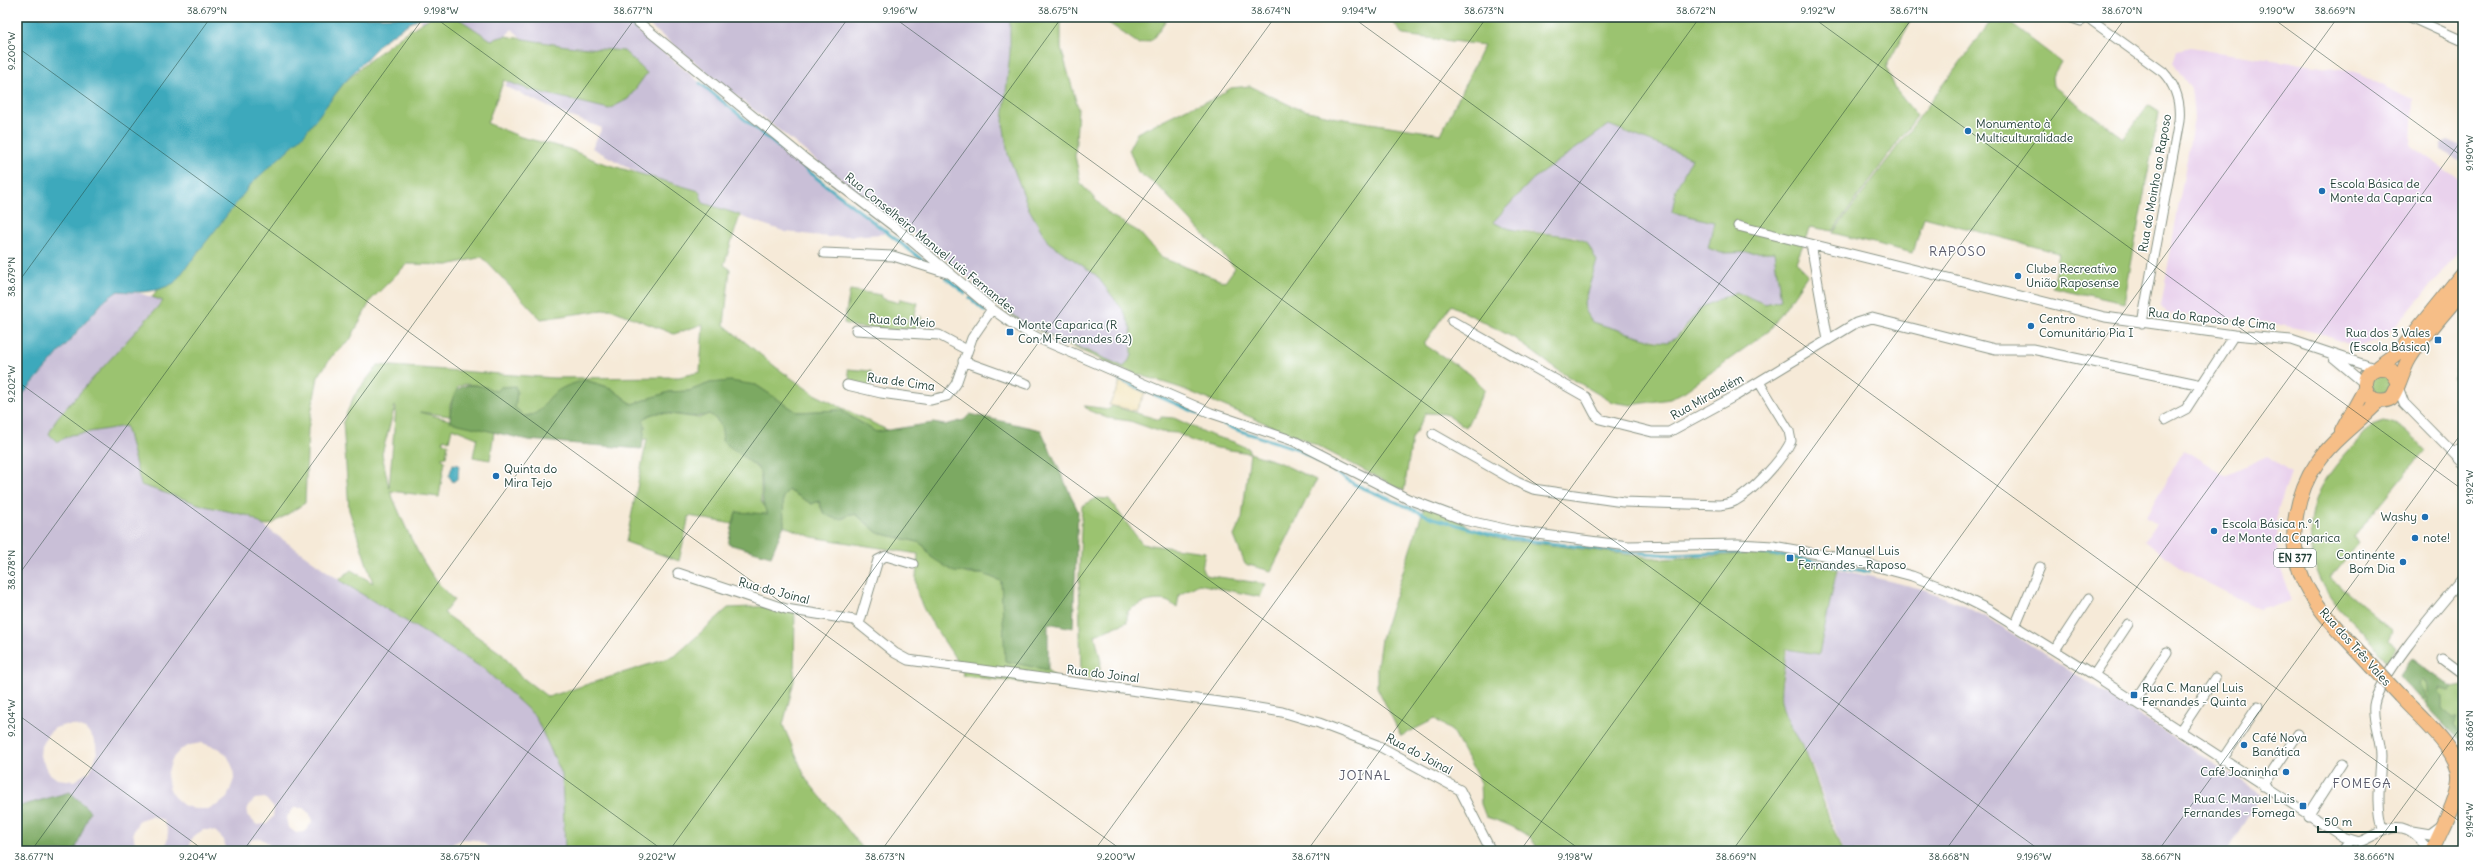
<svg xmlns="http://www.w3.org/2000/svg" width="2480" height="868" viewBox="0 0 2480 868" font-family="Delius,sans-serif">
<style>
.built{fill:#e9d2ed}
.industrial{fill:#c9bfd7;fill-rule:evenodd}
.green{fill:#9bc36f;stroke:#5d8052;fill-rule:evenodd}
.forest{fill:#7ca962;stroke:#4e734b}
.sand{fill:#eeda9e;stroke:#868c69}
.water{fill:#3da9bc;stroke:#2e7378}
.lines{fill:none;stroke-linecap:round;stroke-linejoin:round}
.stream{stroke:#3da9bc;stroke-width:3}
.minor-casing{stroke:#8a9486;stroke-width:11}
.primary-casing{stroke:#8a9486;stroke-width:16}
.minor{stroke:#fff;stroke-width:9}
.primary{stroke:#f6be87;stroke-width:14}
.primary-bridge-casing{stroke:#8a9486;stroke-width:16;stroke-linecap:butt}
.primary-bridge{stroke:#f6be87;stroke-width:14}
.ticks{fill:none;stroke:#1f3d34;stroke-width:1;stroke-opacity:0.45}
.poi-dot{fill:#1f6fb2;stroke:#fff;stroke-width:1.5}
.labels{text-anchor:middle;stroke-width:3;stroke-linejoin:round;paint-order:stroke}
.shield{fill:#fff;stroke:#627771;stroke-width:1}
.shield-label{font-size:11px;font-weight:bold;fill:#1f3d34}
.poi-label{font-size:12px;fill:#1f3d34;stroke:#fff;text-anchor:start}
.street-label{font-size:12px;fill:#1f3d34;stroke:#fff}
.neighbourhood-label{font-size:13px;letter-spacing:1px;fill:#5c5d6c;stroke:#fff}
.neatline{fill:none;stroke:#1f3d34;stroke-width:1.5}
.ticks-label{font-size:10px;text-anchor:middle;fill:#1f3d34}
</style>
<rect width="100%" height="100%" fill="#fff"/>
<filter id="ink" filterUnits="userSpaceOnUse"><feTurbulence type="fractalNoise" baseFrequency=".025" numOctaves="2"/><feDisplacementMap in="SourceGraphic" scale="8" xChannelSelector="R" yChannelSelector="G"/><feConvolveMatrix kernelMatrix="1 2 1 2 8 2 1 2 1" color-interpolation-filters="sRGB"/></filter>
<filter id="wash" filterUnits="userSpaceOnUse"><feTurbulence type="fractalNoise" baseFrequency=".012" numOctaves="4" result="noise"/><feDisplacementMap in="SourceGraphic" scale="16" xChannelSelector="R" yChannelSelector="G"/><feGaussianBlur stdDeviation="0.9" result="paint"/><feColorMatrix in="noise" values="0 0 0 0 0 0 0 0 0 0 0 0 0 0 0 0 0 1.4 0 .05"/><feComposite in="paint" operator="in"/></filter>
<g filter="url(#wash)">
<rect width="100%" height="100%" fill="#f6ead8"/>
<path class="built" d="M2190,48L2355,72L2413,99L2411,146L2463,182V245L2447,267L2385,338L2358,348L2319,333L2262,321L2167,313L2161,305L2194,118L2191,89L2173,63L2177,51Z
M2184,450L2225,475L2267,456L2291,472L2278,511L2276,538L2279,564L2292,600L2259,609L2194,576L2144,541L2156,523L2146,516Z"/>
<path class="industrial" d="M621,17L786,154L884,228V234L829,237L786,232L679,195L592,148L602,128L561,113L505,86L527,43L512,29L476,70L427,51L420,18Z
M639,17H1010V53L1003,122L1008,154L1029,209L1048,242L1096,275L1123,310L1131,328L1132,356L1129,362L1124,367L1025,324L923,240L822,165Z
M1608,125L1692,158L1676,189L1675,197L1714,222L1708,248L1721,253L1774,252L1781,301L1765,304L1736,292L1682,329L1676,338L1667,342L1634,336L1592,322L1585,312L1584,302L1587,286L1597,261L1587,242L1574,236L1504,228L1493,222L1533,179Z
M2447,140L2463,147V162L2441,150V143Z
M118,291L139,293L163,301L57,418L49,434L57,442L71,435L126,426L141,485L205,506L250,516L335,577L484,669L536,716L562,774L565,851H493L486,845L476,840L464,839L454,843L443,851H308L301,848L291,851H272L268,843L260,838L251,840L245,851H226L224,840L216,832L210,830H203L192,837L188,851H157L167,843L168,830L163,820L151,816L139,820L133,832L135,844L145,851H75L90,811L70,792L17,807V401L104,301ZM65,725H74L85,729L92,736L96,745L97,755L90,771L74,781L57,779L49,773L40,756L41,746L48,734L55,728ZM202,743L220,749L228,757L233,768L234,779L227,798L218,805L207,809H194L183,805L174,797L169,787L167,775L172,759L180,750L190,745ZM265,798L274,808L273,817L266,824L257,825L247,815L248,806L255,799ZM294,808H303L310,814L312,822L305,832L296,833L288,827L286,818Z
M1838,569L1923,589L1961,604L1996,623L2262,795L2226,851H1843L1810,760L1787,720L1781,702V691L1788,647L1815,653Z"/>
<path class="green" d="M431,17H456L491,40L505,36L566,46L624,51L647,73L628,99L609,109L527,89L504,80L487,123L521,137L569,149L599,162L699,191L703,203L740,215L724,265L730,269L724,325L777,368L814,394L887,430L876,432L840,410L797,412L756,385L710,383L689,391L669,392L632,404L611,388L585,380L555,393L536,414L524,416L515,407L517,392L501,387L496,391L477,385L465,384L458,387L450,405V416L420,412L494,432L490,460L473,457L477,438L452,428L449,441L444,439L443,442L448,444L446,457L441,458L445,461L439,497L390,491C406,528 423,572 454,600L444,613L502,654L519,675L548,697L675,656L728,608L795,605L794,681L783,725L806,779L865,851H565L562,774L535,716L484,669L339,580L351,570L373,583L349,510L343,422L354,396L378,365L554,378L679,377L700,372L703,324L674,334L610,309L541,319L482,257L448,265L407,264L371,300L350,340L331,357L318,377L308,429L305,503L272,524L264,526L250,516L205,506L141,485L126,426L71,435L57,442L49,434L57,418L163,301L152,297L175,264L258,176L311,125L332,94L366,63L402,35ZM395,406L396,407L389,488L382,454Z
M1010,17H1065L1061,22V48L1078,108L1075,156L1081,184L1110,215L1139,232L1162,258L1225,282L1235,268L1160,188L1138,172L1129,149L1137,133L1187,108L1214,99L1231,88L1250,86L1296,108L1338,118L1441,134L1484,45L1403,35L1389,17H1913L1886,67L1896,90L1917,116L1833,231L1810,227L1796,262L1808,274L1769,331L1685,391L1670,399L1631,405L1612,402L1562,373L1514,338L1451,305L1425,342V345L1470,374L1485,389L1466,427L1445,414L1426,413L1412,439L1404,491L1310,442L1181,388L1121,369L1024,324L988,299L990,297L1025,324L1124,367L1132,356V343L1131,328L1123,310L1096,275L1048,242L1029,209L1008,154L1003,122L1010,53ZM1609,125L1692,158L1676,189L1672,212L1714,222L1708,248L1721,253L1774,252L1781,300L1765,304L1736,292L1702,307L1676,338L1667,342L1655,341L1592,322L1585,312L1584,302L1597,261L1587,242C1558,229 1521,238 1493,222L1533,179Z
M1100,17H1168L1152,40L1139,44Z
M1994,17H2002L2061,62L2052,77L2053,86L2124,138L2148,105L2159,112L2124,303L2052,287L2059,253L1924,217L1913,253L1833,233Z
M850,290L881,295V298L899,303L900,299L918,303L913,320L896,317L895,320L914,322L917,317H922L918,332L856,327L844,323Z
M2463,359V386L2453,378L2456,374L2455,370Z
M848,369L871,371L870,387L850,380Z
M2371 384a10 10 0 1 1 20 0a10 10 0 1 1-20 0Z
M1084,406L1109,409L1112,406L1160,420L1161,417L1174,418L1213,436L1234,442L1248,448L1250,453L1278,462L1316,480L1271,571L1245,564L1234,536L1242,518L1250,453L1217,448L1195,442L1177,433L1161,432L1130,421L1107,418L1088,410Z
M655,412L699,418L709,414C717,418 722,426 723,435L761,472V501L769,515L736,512L733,524L689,516L679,561L626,542L647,439H643L645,426L643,420L648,415Z
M2383,421C2402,423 2412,437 2425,450L2353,537L2359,542L2330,578L2393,631L2389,640L2396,648L2386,663C2380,656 2376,648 2371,641C2361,628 2348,618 2337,605C2308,572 2301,519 2325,481C2338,460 2356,443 2372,425Z
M788,490L812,504L818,501L824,514L843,519L850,514L857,515L878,533L918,542L924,546L931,557L968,574H983L1001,581L1006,661L1048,670L1067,688L964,676C954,649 922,617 917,591C914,580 918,565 918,554L812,537L784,526L783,497Z
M1097,498L1109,499L1142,544L1205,552L1202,569L1205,575L1266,584L1260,597L1199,584L1179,595L1177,608C1174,606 1170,602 1166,601C1154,598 1135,604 1127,612V622L1095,635L1101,662L1100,670L1091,679L1081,677L1079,576L1082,506Z
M1426,501L1477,531L1499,539L1664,559L1745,554L1786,557L1837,569L1819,654L1786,649C1786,666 1779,683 1781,701C1784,722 1800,737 1807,756C1819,788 1829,820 1842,851H1538C1533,832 1502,822 1486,817L1481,804L1480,783L1477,776L1453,732L1435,719L1401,736L1377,687V667L1381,639Z
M2413,659L2452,688L2463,686V745L2399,676Z"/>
<path class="forest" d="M585,380L611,388L632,404L669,392L689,391L710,383L730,381L756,385L797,412L840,410L876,432L933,423L945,425L964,420L970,414L1041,430L1078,511L1073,628L1048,623V670L1005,661L1001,581L983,574L954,572L931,557L924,546L918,542L878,533L857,515L850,514C840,522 835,519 824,514L819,501L812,504L788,490L783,497L784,525L771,556L728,544L736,512L768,514C757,500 767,480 757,467L722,441C724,430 719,419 709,414C687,423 659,403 643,420L645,426L642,449L528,440L450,422C451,398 452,381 481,386C487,387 490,390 496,391L501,387L515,386L517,392L515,407L524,416C542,416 543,401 556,392C564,386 575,383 585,380Z
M2411,659L2453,688L2449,691L2439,688V692L2442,696V708L2451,718H2456L2453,725L2458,732L2463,734V745L2427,707C2424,697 2431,687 2423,679L2419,683L2425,697L2422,701L2399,676Z
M70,792L90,811L75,851H17V807Z"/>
<path class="sand" d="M1119,381L1145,393L1136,411L1109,405L1119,386Z"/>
<path class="water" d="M17,17H421L408,24L383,41L344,83L303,136L252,183L174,283C155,293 139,293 118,291L104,301L17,401Z
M453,464L459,465L458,478L453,482L449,476Z"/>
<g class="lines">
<path class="stream" d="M622,17L637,29
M700,83L818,179L925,262
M946,278L965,293
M970,298L985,311
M1120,380L1240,431L1298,449L1354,484L1433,518L1500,537L1615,551L1672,555L1745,552L1786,556L1869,572"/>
</g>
</g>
<g filter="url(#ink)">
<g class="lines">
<g class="minor-casing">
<path id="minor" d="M632,17L804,158L900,231L992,309L1013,324L1038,338L1211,413L1294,441L1408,499L1464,520L1514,531L1628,546L1738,544L1773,546L1856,561L1912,576L1953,592L1989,610L2094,675L2343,837L2359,842C2379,835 2395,817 2416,836C2421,841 2426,844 2427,851
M2069,17L2081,21L2087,17
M2087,17L2163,72C2176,86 2181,102 2179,121L2142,323
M2410,17L2463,41
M1738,226L2105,317L2234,335L2291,340L2374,368
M1811,244L1828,340
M824,253L893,256L947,273
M1452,321L1586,397L1595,414L1600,419L1652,432H1669L1737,395L1856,323L1872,318L1995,349H2032L2202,385
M856,330L939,335L967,350
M2333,357L2364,383
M963,361L1027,384
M847,385L881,393L931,400L947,396L956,384L972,338L992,309
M2398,387L2404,403L2463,463
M2165,420L2186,409L2234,335
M1433,434L1517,482L1533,489L1623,502L1720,505C1725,504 1730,504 1735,501C1753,491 1782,460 1791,441L1789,431L1759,382
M2454,453L2463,446
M678,573L786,609L854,620L895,653L908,660L1234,704L1282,712L1319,723L1377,745L1460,790L1491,851
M859,624L878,560L886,556L913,564
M2015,626L2040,567
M2055,650L2089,598
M2443,660L2459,672L2463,667
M2094,675L2128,624
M2134,702L2167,652
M2180,731L2215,678
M2222,760L2258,706
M2263,786L2298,734
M2308,816L2342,763
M2383,829C2376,806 2380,780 2381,756C2381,739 2372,722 2374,705C2378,676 2442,603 2463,578
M2412,831L2430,834L2442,825
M2342,851L2349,841"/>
</g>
<g class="primary-casing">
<path id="primary" d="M2378,367L2401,350L2463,273
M2398,381L2391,370C2370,361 2355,384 2373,399C2379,401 2385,402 2391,398C2397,393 2403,368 2409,359C2424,334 2445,313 2463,290
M2342,431L2365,389
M2372,666C2331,621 2288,588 2295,522C2298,501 2305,480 2317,463C2334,438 2359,422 2379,401
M2400,696C2418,716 2461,751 2459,779C2458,801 2440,831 2432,851"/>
</g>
<use href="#minor" class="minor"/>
<use href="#primary" class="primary"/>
<g class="primary-bridge-casing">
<path id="primary-bridge" d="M2372,666L2400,696"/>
</g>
<use href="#primary-bridge" class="primary-bridge"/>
</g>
</g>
<path class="ticks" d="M434,17L1582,851M893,17L2041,851M1352,17L2463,824M1812,17L2463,490M2271,17L2463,157M17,47L1123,851M17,284L211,17M17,381L664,851M17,577L424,17M17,714L205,851M31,851L636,17M243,851L849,17M456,851L1062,17M669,851L1275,17M881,851L1487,17M1094,851L1700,17M1307,851L1913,17M1520,851L2126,17M1732,851L2338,17M1945,851L2463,138M2158,851L2463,431M2371,851L2463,724"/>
<g class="poi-dot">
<circle cx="1968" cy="131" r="4"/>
<circle cx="2322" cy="191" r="4"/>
<circle cx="2018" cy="276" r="4"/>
<circle cx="2031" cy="326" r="4"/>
<rect x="1006" y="328" width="8" height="8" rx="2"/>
<rect x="2434" y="336" width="8" height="8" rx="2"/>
<circle cx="496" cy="476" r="4"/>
<circle cx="2425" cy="517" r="4"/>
<circle cx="2214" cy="531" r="4"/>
<circle cx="2415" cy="538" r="4"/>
<rect x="1786" y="554" width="8" height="8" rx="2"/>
<circle cx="2403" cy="562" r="4"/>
<rect x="2130" y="691" width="8" height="8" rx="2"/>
<circle cx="2244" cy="745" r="4"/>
<circle cx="2286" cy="772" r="4"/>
<rect x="2299" y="802" width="8" height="8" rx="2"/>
</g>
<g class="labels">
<rect class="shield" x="2274" y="549" width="42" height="18" rx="3"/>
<g class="shield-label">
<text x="2295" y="562">EN 377</text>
</g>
<g class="poi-label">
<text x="1976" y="128">Monumento à<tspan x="1976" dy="14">Multiculturalidade</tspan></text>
<text x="2330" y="188">Escola Básica de<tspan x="2330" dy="14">Monte da Caparica</tspan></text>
<text x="2026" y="273">Clube Recreativo<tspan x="2026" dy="14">União Raposense</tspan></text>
<text x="2039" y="323">Centro<tspan x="2039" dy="14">Comunitário Pia I</tspan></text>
<text x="1018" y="329">Monte Caparica (R<tspan x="1018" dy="14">Con M Fernandes 62)</tspan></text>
<text x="2430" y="337" text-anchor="end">Rua dos 3 Vales<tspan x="2430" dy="14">(Escola Básica)</tspan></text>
<text x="504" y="473">Quinta do<tspan x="504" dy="14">Mira Tejo</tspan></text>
<text x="2417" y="521" text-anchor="end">Washy</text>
<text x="2222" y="528">Escola Básica n.º 1<tspan x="2222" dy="14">de Monte da Caparica</tspan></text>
<text x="2423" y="542">note!</text>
<text x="1798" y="555">Rua C. Manuel Luis<tspan x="1798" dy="14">Fernandes - Raposo</tspan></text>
<text x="2395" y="559" text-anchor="end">Continente<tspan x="2395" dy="14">Bom Dia</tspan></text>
<text x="2142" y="692">Rua C. Manuel Luis<tspan x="2142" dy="14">Fernandes - Quinta</tspan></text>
<text x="2252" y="742">Café Nova<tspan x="2252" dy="14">Banática</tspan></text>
<text x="2278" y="776" text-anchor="end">Café Joaninha</text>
<text x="2295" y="803" text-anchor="end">Rua C. Manuel Luis<tspan x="2295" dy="14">Fernandes - Fomega</tspan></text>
</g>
<g class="street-label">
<text transform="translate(2155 183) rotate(-80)" y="4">Rua do Moinho ao Raposo</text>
<text transform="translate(930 243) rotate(39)" y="4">Rua Conselheiro Manuel Luis Fernandes</text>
<text transform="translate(2212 319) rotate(6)" y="4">Rua do Raposo de Cima</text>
<text transform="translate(902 321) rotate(4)" y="4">Rua do Meio</text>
<text transform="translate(901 382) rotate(8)" y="4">Rua de Cima</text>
<text transform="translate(1707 397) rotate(-29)" y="4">Rua Mirabelém</text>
<text transform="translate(774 591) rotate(15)" y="4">Rua do Joinal</text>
<text transform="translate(2355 647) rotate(48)" y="4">Rua dos Três Vales</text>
<text transform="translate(1103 674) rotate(7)" y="4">Rua do Joinal</text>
<text transform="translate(1419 754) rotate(28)" y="4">Rua do Joinal</text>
</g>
<g class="neighbourhood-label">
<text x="1958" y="256">RAPOSO</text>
<text x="1365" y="780">JOINAL</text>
<text x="2362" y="788">FOMEGA</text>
</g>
</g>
<rect width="2480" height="868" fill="none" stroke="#fff" stroke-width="44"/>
<path d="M2318 826v6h78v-6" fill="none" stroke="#1f3d34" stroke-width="2"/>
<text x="2324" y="826" font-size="12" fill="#1f3d34" stroke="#ffffff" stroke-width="3" paint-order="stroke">50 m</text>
<rect x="22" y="22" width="2436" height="824" class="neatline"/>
<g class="ticks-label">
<text x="207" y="14">38.679°N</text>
<text x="441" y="14">9.198°W</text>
<text x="633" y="14">38.677°N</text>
<text x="900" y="14">9.196°W</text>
<text x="1058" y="14">38.675°N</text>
<text x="1271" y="14">38.674°N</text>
<text x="1359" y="14">9.194°W</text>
<text x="1484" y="14">38.673°N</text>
<text x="1696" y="14">38.672°N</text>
<text x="1818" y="14">9.192°W</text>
<text x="1909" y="14">38.671°N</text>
<text x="2122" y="14">38.670°N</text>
<text x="2277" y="14">9.190°W</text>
<text x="2335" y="14">38.669°N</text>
<text transform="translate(11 51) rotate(-90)" y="4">9.200°W</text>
<text transform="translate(2469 153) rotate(-90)" y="4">9.190°W</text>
<text transform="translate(11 277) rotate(-90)" y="4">38.679°N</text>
<text transform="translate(11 384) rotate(-90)" y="4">9.202°W</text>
<text transform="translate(2469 487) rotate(-90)" y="4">9.192°W</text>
<text transform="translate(11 570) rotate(-90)" y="4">38.678°N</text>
<text transform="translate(11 718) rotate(-90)" y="4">9.204°W</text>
<text transform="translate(2469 731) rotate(-90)" y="4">38.666°N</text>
<text transform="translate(2469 820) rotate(-90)" y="4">9.194°W</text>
<text x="34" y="860">38.677°N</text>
<text x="198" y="860">9.204°W</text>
<text x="460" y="860">38.675°N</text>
<text x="657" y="860">9.202°W</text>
<text x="885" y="860">38.673°N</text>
<text x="1116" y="860">9.200°W</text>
<text x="1311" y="860">38.671°N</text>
<text x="1575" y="860">9.198°W</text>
<text x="1736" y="860">38.669°N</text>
<text x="1949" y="860">38.668°N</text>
<text x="2034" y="860">9.196°W</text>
<text x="2161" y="860">38.667°N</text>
<text x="2374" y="860">38.666°N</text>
</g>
</svg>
